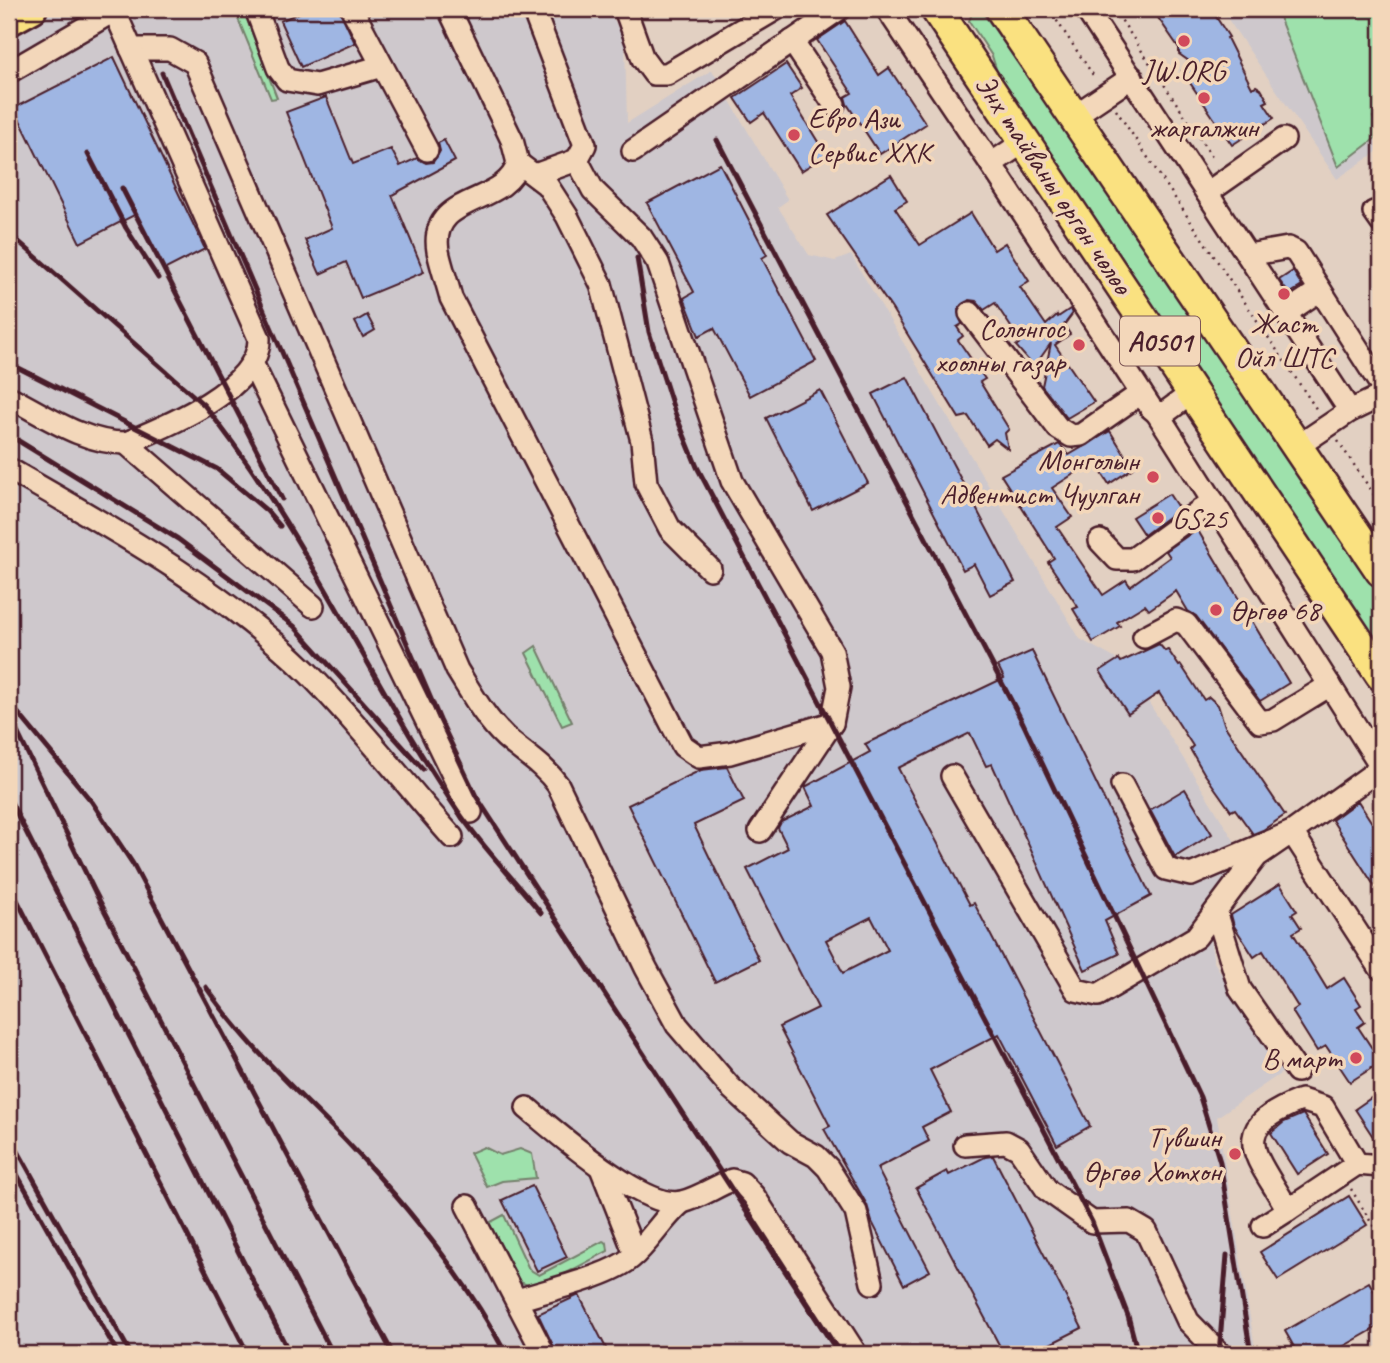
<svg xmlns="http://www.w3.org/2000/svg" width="1390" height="1363" font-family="Caveat,sans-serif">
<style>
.built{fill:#cec8cc}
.green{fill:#9ee1ac;stroke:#74806c;stroke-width:2}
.building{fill:#9fb6e3;stroke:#4a1f2b;stroke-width:2;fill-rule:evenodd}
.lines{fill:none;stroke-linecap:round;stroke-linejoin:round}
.minor-casing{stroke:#4a1f2b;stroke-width:26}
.major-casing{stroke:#4a1f2b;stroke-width:32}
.highway-casing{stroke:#4a1f2b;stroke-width:35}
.path{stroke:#4a1f2b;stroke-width:2.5;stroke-dasharray:2 5;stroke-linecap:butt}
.minor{stroke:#f3d7ba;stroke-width:21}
.major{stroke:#fae180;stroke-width:26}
.highway{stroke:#fae180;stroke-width:30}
.rail{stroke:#4a1f2b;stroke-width:5}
.poi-dot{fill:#d1495b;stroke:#f3d7ba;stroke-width:2.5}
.labels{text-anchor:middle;stroke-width:7;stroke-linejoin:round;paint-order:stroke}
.shield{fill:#f3d7ba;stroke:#7d5656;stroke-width:2}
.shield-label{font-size:28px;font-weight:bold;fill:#4a1f2b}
.poi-label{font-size:30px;fill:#4a1f2b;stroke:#f3d7ba;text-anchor:end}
.street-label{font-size:30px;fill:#4a1f2b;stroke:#f3d7ba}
</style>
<rect width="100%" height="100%" fill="#e2d0c2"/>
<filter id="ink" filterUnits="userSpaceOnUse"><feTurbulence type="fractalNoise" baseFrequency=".0143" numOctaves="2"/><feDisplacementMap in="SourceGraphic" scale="14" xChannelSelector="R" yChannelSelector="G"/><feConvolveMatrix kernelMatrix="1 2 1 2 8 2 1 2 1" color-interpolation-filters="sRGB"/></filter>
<g filter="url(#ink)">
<!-- built -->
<g class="built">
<polygon points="9,9 609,9 625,42 627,123 712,70 788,200 778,207 809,255 835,261 851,255 1080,639 1125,664 1243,855 1205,913 1214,962 1283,1072 1217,1117 1256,1354 9,1354"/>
<polygon points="1221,9 1381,9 1381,149 1337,179"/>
</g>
<!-- green -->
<g class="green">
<polygon points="234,9 243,9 277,98 271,99"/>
<polygon points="1276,9 1381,9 1381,111 1373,117 1381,134 1338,167"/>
<polygon points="973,11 983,13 1007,47 1032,73 1381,594 1381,650 1000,81 992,56 969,21"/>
<polygon points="536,646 572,722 562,726 526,653"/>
<polygon points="484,1147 500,1155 520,1149 532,1154 536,1178 502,1181 487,1187 470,1153"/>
<polygon points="504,1215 529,1269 539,1275 603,1241 607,1243 608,1251 544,1285 533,1287 520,1282 489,1223"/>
</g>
<!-- building -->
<g class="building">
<polygon points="308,9 339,9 355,43 301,67 280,21"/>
<polygon points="1152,9 1211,9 1229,37 1227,38 1252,88 1256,86 1261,89 1268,101 1264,103 1274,118 1232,145 1182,71 1193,64 1179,54 1179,48"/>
<polygon points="845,21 879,75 889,68 926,124 880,154 847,104 845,97 852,93 817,40"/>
<polygon points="114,57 205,249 164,270 136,214 80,243 14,108"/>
<polygon points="786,64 802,88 790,96 826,155 801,171 764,113 751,122 735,98"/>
<polygon points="326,97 353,164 391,149 400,166 417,158 426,163 433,162 440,151 438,143 444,140 455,161 392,195 424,272 361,298 346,262 320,274 305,240 332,228 286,112"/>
<polygon points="720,164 767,255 762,258 816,361 750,396 714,328 699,336 684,298 694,292 647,203"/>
<polygon points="891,175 907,201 895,208 920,245 971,213 994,250 1005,243 1029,281 1020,287 1046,325 1057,315 1058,317 1070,309 1073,313 1064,325 1070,334 1055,345 1094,402 1067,418 1042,386 1051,343 1034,367 1016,346 1021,342 995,303 984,310 976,301 969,300 958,309 962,324 957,327 963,336 958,340 985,379 980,382 1009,429 1005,433 1008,449 995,439 987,445 968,416 959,418 892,309 827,215"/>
<polygon points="1293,271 1302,286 1289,294 1279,280"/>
<polygon points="367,315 375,330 363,337 355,322"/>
<polygon points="907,377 1015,582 990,595 974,564 963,570 873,394"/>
<polygon points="820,390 868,483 813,511 766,418"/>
<polygon points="1110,431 1133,468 1109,484 1094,461 1052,488 1072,517 1057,527 1103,595 1126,580 1130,586 1170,557 1166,551 1197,529 1289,683 1260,701 1196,616 1188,611 1176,591 1149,610 1145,605 1117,622 1120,626 1093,642 1073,609 1078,607 1048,562 1054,558 1001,475 1059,444 1069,455"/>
<polygon points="1169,494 1179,509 1144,535 1132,517"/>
<polygon points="1159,644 1165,651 1168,650 1179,666 1181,665 1204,700 1209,697 1218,705 1225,726 1285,815 1263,830 1253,834 1235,809 1231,811 1204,773 1190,749 1193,746 1159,693 1128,714 1100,671 1119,659 1121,662"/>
<path d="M1032 651 1151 896 1105 921 1119 954 1085 970 992 764 986 766 970 733 898 768 970 905 974 903 1090 1126 1057 1145 999 1034 930 1070 951 1112 922 1127 929 1141 877 1168 930 1271 904 1285 872 1222 867 1205 824 1129 830 1126 779 1027 818 1008 747 869 788 848 778 828 781 822 814 806 805 787 870 752 865 744 1004 678 998 666ZM871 917 888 950 843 973 826 940Z"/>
<polygon points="727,767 744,801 694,825 759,960 715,982 628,805 701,770"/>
<polygon points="1185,789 1212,834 1175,857 1150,810"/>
<polygon points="1358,801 1381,837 1381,896 1332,820"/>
<polygon points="1280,884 1297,911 1292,914 1301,928 1293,933 1327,989 1344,978 1361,1005 1356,1008 1365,1022 1358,1027 1381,1062 1350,1082 1326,1046 1317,1051 1292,1011 1298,1007 1263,951 1254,957 1234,926 1231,915"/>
<polygon points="1381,1091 1381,1149 1355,1109"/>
<polygon points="1303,1114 1328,1154 1297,1174 1271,1133 1284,1122"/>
<polygon points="993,1156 1082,1328 1048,1345 1053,1354 1004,1354 916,1188 947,1171 949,1175 985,1157"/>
<polygon points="532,1186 567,1257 537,1271 502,1200"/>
<polygon points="1349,1196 1367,1225 1278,1280 1260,1252"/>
<polygon points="1369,1282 1381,1303 1381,1325 1330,1354 1298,1354 1285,1331"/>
<polygon points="579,1295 609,1354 557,1354 538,1314"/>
</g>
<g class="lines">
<defs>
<g id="minor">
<polyline points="256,9 278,68 287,80 317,85 382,66"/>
<polyline points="352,9 427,150"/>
<path d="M449 9 512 140 518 163C506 207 428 193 438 251 441 266 447 282 451 298L683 746 699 757 730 753 832 723"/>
<polyline points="533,9 585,145 577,160 593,190 641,237 658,263 732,481 832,651 839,687 832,723 760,831"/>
<polyline points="625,9 643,59 654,74 667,74 776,9"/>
<polyline points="887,9 991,164"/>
<polyline points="1086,9 1350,411"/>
<polyline points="792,41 834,104"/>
<path d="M131 49H170L195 63 457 670C472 694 485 718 505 737 524 754 543 764 558 785L646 968 677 1025 730 1087 790 1142 816 1156 828 1168 856 1212 872 1283"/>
<polyline points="9,72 117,9"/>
<polyline points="1074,116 1132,77"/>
<polyline points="1025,141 991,164 1151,408 1157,413 1166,412 1193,392"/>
<polyline points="633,151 839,9"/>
<polyline points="518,163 547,185 567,216 601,284 642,441 646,483 670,529 710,569"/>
<polyline points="535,175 577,160"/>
<polyline points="1207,193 1284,139"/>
<polyline points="1374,212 1381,222"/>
<polyline points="1248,255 1288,248 1296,252 1381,385"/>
<polyline points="970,313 1058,428 1071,436 1081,435 1141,393"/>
<polyline points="1286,313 1320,290"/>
<polyline points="253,365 471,812"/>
<path d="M9 397C46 416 83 443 126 443 165 427 261 388 259 338L114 10"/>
<polyline points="1157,413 1381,766"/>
<polyline points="126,443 313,606"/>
<polyline points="1298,446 1350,411 1381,396"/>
<path d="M9 469C113 529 221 588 308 673 359 724 404 783 452 837"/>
<polyline points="1100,541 1117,559 1133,559 1213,501"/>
<polyline points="1144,637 1176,620 1186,624 1260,722 1273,720 1330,685"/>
<polyline points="952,776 1076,990 1098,995 1196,937 1257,856 1292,832 1381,969"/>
<polyline points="1122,785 1166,869 1191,875 1292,832 1381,768"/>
<polyline points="1216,911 1240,989 1297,1071"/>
<path d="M527 1108C556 1132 645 1211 682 1202 699 1198 716 1186 732 1180L742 1183 754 1196 856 1354"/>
<polyline points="965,1145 1006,1142 1019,1149 1047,1190 1092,1222 1129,1221 1146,1231 1188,1321 1220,1354"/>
<path d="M1357 1164 1323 1107 1301 1100C1224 1130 1257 1155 1288 1210L1357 1164 1381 1166"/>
<polyline points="601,1168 635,1254"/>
<polyline points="467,1206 544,1354"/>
<polyline points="1263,1226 1288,1210"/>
<path d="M518 1300C547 1290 609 1277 631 1258 650 1242 662 1219 682 1202"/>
</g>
<polyline id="major" points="9,22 33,9"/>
<g id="highway">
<polyline points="936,9 1381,675"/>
<polyline points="1001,9 1381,571"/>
</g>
</defs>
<!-- minor casing -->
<use href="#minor" class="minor-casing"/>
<!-- major casing -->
<use href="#major" class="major-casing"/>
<!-- highway casing -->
<use href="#highway" class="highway-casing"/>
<!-- path -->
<g class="path">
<polyline points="1049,9 1095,78"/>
<polyline points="1114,9 1214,160"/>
<polyline points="1116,110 1317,410"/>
<polyline points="1338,441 1381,505"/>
<polyline points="1351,1189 1381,1239"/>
</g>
<!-- minor -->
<use href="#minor" class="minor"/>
<!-- major -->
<use href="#major" class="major"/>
<!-- highway -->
<use href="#highway" class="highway"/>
<!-- rail -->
<g class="rail">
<polyline points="162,73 440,720 476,796 839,1354"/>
<polyline points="717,140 1023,723 1200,1097 1220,1162 1251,1354"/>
<polyline points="88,154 126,228 158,278"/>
<polyline points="122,188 282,499"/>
<path d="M9 233 204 405C302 527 365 671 451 801 477 841 511 876 541 913"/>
<polyline points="637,258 649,332 675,413 697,467 1092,1222 1128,1316 1138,1354"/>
<polyline points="9,363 217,469 267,511 280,526"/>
<polyline points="9,435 178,539 294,626 423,769"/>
<polyline points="9,702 92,802 133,864 393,1354"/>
<polyline points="9,715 95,892 333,1354"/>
<polyline points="9,798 290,1354"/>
<polyline points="9,884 248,1354"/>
<path d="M206 987C246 1045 297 1091 346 1141 407 1205 464 1275 506 1354"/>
<polyline points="9,1135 131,1354"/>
<polyline points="9,1160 118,1354"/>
<polyline points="1219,1354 1227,1255"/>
</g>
</g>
</g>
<!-- markers -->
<g class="poi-dot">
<circle cx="1184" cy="41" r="7"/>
<circle cx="1204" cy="98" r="7"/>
<circle cx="794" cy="135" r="7"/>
<circle cx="1284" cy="294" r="7"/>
<circle cx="1079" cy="345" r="7"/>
<circle cx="1153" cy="477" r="7"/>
<circle cx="1158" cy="518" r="7"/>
<circle cx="1216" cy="610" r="7"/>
<circle cx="1356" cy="1058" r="7"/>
<circle cx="1235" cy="1154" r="7"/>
</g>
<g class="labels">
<!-- shield labels -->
<rect class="shield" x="1120" y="316.5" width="80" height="49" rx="5"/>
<g class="shield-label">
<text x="1160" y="351">A0501</text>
</g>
<!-- poi labels -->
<g class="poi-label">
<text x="1184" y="80" text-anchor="middle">JW.ORG</text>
<text x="808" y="128" text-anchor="start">Евро Ази<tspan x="808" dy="34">Сервис ХХК</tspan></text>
<text x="1204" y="137" text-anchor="middle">жаргалжин</text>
<text x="1284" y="333" text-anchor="middle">Жаст<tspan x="1284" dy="34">Ойл ШТС</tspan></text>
<text x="1065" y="338">Солонгос<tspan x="1065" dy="34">хоолны газар</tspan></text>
<text x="1139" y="470">Монголын<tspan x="1139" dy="34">Адвентист Чуулган</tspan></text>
<text x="1172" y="528" text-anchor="start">GS25</text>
<text x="1230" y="620" text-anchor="start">Өргөө 68</text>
<text x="1342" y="1068">В март</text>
<text x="1221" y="1147">Түвшин<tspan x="1221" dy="34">Өргөө Хотхон</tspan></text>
</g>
<!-- street labels -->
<g class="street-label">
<text transform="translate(1054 184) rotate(56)" y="10">Энх тайваны өргөн чөлөө</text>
</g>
</g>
<!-- margin -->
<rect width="1390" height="1363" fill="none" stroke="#f3d7ba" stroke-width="35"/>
<rect x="18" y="18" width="1355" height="1328" fill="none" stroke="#4a1f2b" stroke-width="2.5" filter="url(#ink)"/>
</svg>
